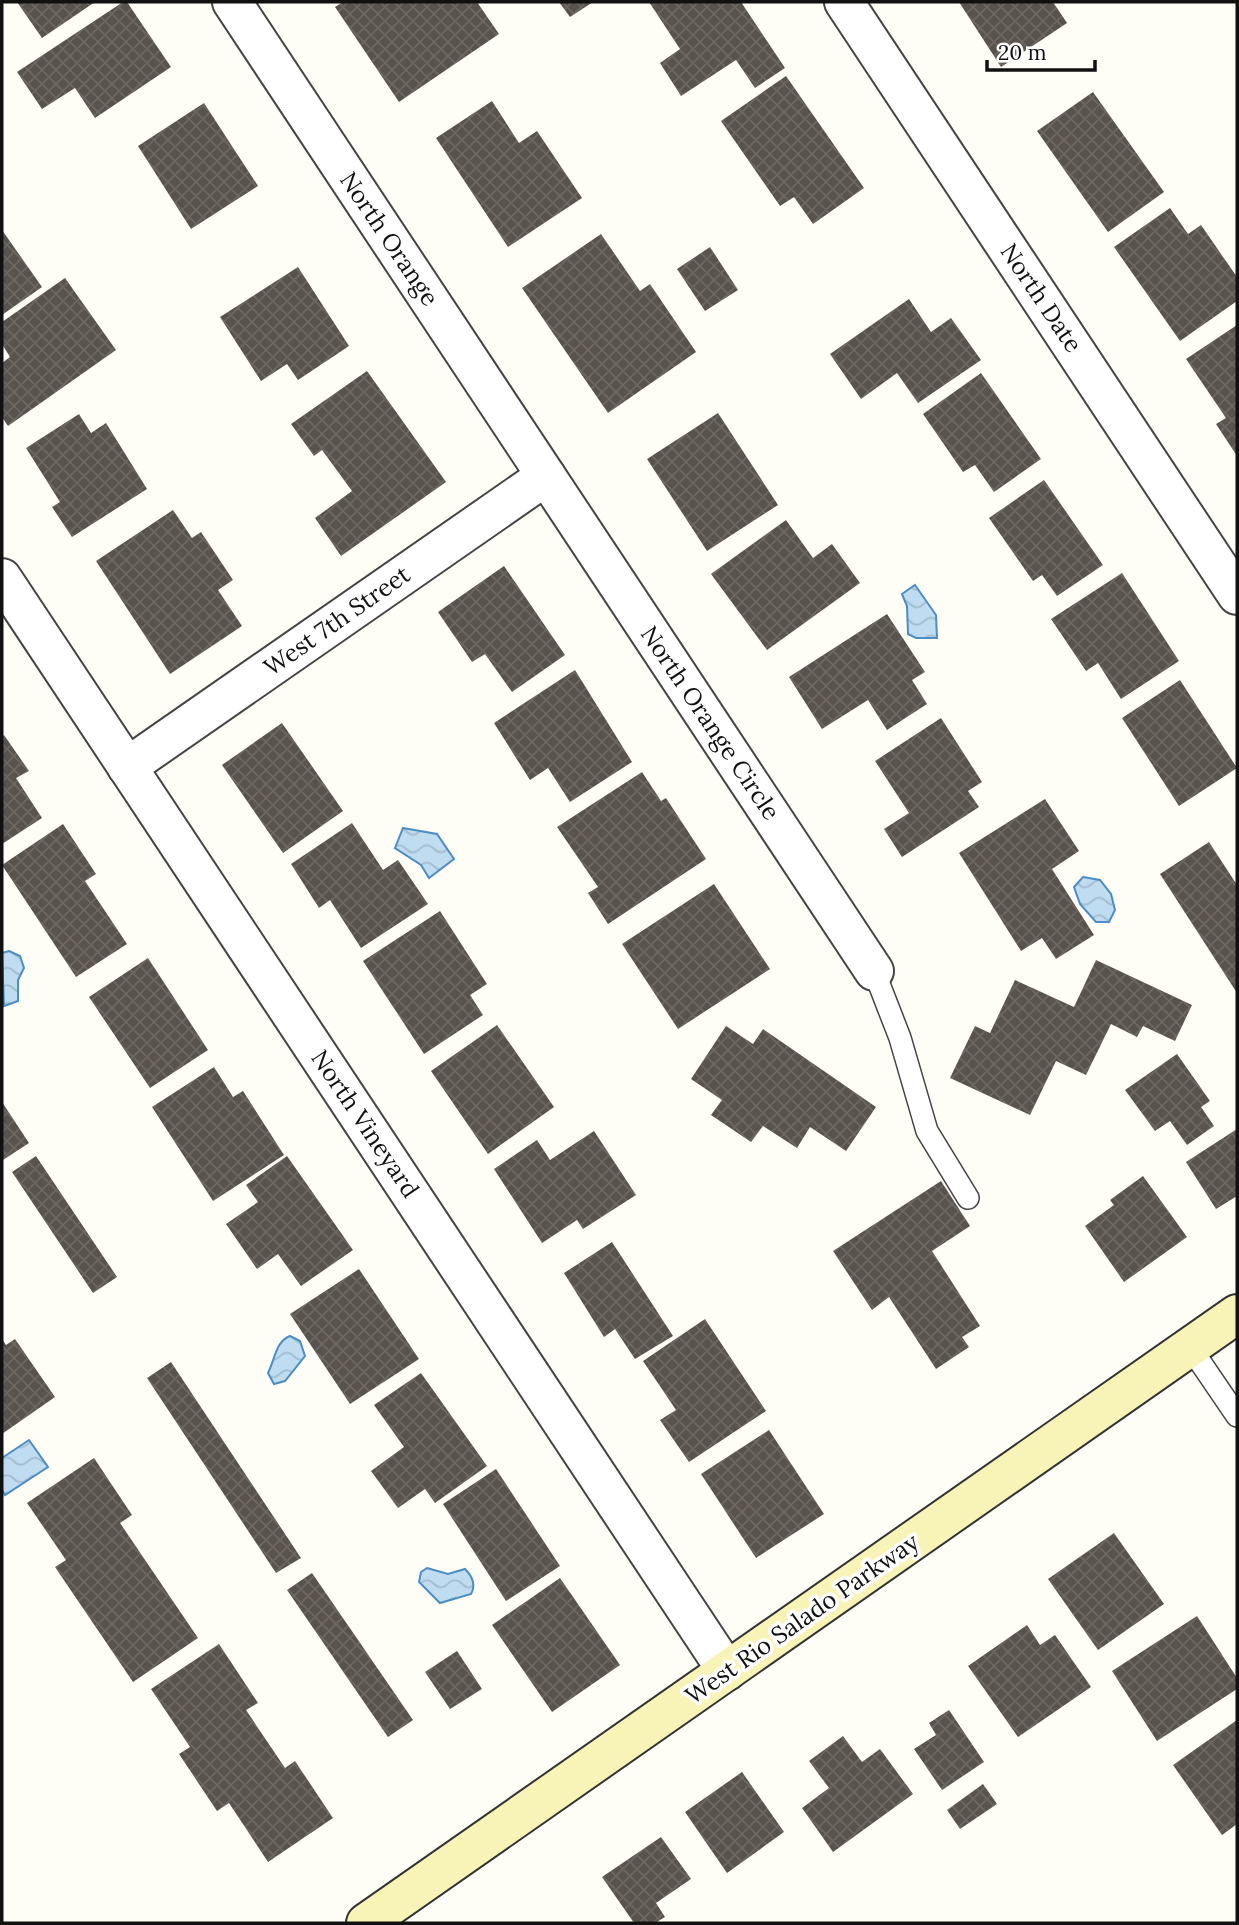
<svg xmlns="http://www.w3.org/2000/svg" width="1239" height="1925" font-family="Lora,serif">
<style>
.water{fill:url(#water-waves);stroke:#4c8ec2;stroke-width:2}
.building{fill:url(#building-cross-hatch)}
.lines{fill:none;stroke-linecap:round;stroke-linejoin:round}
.service-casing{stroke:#444;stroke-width:24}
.minor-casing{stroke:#444;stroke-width:42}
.secondary-casing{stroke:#333;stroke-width:42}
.service{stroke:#fff;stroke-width:21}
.minor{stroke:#fff;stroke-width:38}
.secondary{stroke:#f8f3b7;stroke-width:38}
.labels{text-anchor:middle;stroke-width:7;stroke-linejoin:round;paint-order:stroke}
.street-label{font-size:24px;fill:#111;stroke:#fff}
</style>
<defs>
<pattern id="water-waves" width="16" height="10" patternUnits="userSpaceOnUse" patternTransform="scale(1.75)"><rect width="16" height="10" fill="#bfdcf1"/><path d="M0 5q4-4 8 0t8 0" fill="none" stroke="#a3bcce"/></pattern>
<pattern id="building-cross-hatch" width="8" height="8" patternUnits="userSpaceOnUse" patternTransform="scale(1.75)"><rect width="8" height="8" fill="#59534e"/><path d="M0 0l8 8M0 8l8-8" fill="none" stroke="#6c6763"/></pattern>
</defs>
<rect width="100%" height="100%" fill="#fefdf6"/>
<!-- water -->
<g class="water">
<polygon points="915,585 936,615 937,638 916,638 908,634 907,606 902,594"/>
<polygon points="403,828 437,834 454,859 429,878 421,865 395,848"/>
<polygon points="1083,877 1100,880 1111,894 1115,910 1109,922 1096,922 1080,904 1074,887"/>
<polygon points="9,951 20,956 24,968 18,980 18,1001 4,1006 2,953"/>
<path d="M290 1336 300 1341 305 1356 285 1381 274 1384 268 1373C275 1359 276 1341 290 1336Z"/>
<polygon points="29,1440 48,1467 5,1495 2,1490 2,1458"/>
<path d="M427 1568 448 1574 465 1569C473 1577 476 1585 471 1594L440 1603 419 1582 421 1572Z"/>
</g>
<!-- building -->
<g class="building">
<polygon points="17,2 95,2 42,38"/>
<polygon points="123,2 127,2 171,67 95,118 75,88 42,109 17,72"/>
<polygon points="343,2 477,2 499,34 399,102 335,7"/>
<polygon points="559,2 593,2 570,17"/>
<polygon points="649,2 741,2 785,68 755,88 736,60 681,96 660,63 680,49"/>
<polygon points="959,2 1053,2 1067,23 1001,67"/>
<polygon points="786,76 864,188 813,224 794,197 780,206 721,121"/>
<polygon points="1093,92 1164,192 1108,232 1037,131"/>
<polygon points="492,101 519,143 537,131 582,198 508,247 436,138"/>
<polygon points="204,103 258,186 191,229 138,146"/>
<polygon points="1170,208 1188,234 1201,225 1237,277 1237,301 1180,341 1114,247"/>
<polygon points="2,230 42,287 2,315"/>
<polygon points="601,234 640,291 650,284 696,352 608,413 522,288"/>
<polygon points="710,247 738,290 705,311 677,269"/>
<polygon points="298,267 349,346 298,380 287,364 261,381 220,317"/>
<polygon points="65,278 116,350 8,426 2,417 2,363 10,357 2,344 2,322"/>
<polygon points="909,299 931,332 951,318 981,360 918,403 897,373 861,399 830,354"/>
<polygon points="1237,325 1237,456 1216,424 1226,418 1186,359"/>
<polygon points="367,371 446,482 341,556 315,518 352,491 322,450 314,456 291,424"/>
<polygon points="981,373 1041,459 994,492 975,465 963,472 923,414"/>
<polygon points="718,413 778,505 707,551 647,459"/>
<polygon points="79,414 91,433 106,423 147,489 72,537 52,507 60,502 26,448"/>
<polygon points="1044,480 1103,565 1057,596 1042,575 1033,581 989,518"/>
<polygon points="173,510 192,538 201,532 233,580 218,590 242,626 170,674 96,561"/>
<polygon points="786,520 813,558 832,544 860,583 767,650 711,574"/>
<polygon points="504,566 565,655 512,692 485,654 472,662 438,612"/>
<polygon points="1122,573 1179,661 1121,699 1098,663 1086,671 1051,619"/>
<polygon points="887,614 925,672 912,680 927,704 887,730 868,700 822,729 789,677"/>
<polygon points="575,670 632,762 570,802 548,768 530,780 494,723"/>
<polygon points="1180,680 1237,768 1179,806 1122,718"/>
<polygon points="941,718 982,782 968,791 979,807 902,857 884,829 909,813 875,761"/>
<polygon points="282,723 343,811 283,853 222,765"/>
<polygon points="4,735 29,771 16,778 42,818 2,844 2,737"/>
<polygon points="642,772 661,801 666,798 706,859 608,924 588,893 598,887 557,827"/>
<polygon points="1045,799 1079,851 1052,869 1094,935 1056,959 1042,938 1021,951 959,853"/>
<polygon points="352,823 383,870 398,860 428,904 361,948 330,900 319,908 291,864"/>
<polygon points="63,824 96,874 85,881 127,944 76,977 2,865"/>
<polygon points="1209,842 1237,885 1237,993 1160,874"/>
<polygon points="714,884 770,969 678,1029 622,944"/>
<polygon points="440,911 487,984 470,995 483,1015 424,1054 363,961"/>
<polygon points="148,958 208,1050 150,1088 89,997"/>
<polygon points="1096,960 1192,1005 1175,1041 1143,1026 1137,1037 1111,1024 1086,1075 1056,1061 1030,1115 950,1078 975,1026 990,1033 1015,980 1074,1007"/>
<polygon points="497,1025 554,1107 488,1154 431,1071"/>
<polygon points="726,1026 753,1044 763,1029 876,1107 846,1151 810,1127 797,1148 763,1126 751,1142 711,1115 722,1100 691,1079"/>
<polygon points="1177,1054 1210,1101 1201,1107 1214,1126 1187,1145 1170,1121 1155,1131 1125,1090"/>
<polygon points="214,1067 233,1097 243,1091 284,1155 213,1201 152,1107"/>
<polygon points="2,1102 29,1143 3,1160 2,1158"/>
<polygon points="1237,1129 1237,1196 1216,1209 1186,1162"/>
<polygon points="594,1131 636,1195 583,1229 577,1220 542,1243 494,1169 537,1140 550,1160"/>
<polygon points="36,1156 117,1277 93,1293 12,1172"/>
<polygon points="287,1156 353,1250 301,1286 278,1254 257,1269 226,1224 258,1202 246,1185"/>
<polygon points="1143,1176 1187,1237 1124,1282 1085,1226 1114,1205 1110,1200"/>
<polygon points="941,1181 970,1226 932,1251 980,1326 962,1337 969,1347 936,1369 889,1297 872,1310 833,1251"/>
<polygon points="612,1242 673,1336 635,1359 615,1329 604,1337 564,1273"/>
<polygon points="359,1269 419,1359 350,1404 290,1314"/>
<polygon points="705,1319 766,1411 689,1462 660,1420 676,1410 643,1361"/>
<polygon points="2,1339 6,1345 15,1339 55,1397 2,1434"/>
<polygon points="171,1362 301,1558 276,1573 147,1378"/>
<polygon points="421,1373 487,1466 435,1503 425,1489 398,1508 371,1471 404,1447 374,1405"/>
<polygon points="769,1430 824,1514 756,1558 701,1474"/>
<polygon points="94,1458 132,1515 120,1523 198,1638 133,1682 55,1567 66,1560 27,1503"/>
<polygon points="496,1469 560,1566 506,1601 443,1504"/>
<polygon points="1114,1533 1164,1604 1098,1650 1048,1579"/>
<polygon points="312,1573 413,1720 388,1737 287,1590"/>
<polygon points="560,1578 620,1665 552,1712 492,1625"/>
<polygon points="1197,1616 1237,1678 1237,1689 1157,1741 1112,1671"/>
<polygon points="1027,1625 1040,1645 1055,1635 1091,1687 1018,1737 968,1666"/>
<polygon points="219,1644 258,1703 246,1710 285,1768 295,1761 333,1818 268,1862 229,1803 217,1811 179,1754 190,1747 151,1689"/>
<polygon points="457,1651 482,1689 450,1709 425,1672"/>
<polygon points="949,1710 984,1762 942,1790 914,1749 936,1735 929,1723"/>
<polygon points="1237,1720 1237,1824 1222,1835 1173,1765"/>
<polygon points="843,1736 862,1762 880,1749 913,1794 833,1852 802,1808 829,1788 809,1761"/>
<polygon points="742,1772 784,1832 727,1873 685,1812"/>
<polygon points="983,1784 997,1804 960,1829 947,1810"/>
<polygon points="661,1837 691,1879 656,1903 665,1917 655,1923 634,1923 602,1877"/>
</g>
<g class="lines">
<defs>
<g id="service">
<polyline points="874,971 900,1038 927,1131 968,1198"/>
<polyline points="1190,1347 1237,1416"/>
</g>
<g id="minor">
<polyline points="232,2 874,971"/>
<polyline points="844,2 1237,595"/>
<polyline points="2,578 727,1671"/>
<polyline points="127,767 546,476"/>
</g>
<polyline id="secondary" points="366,1923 1237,1314"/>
</defs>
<!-- service casing -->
<use href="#service" class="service-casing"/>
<!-- minor casing -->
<use href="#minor" class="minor-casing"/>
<!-- secondary casing -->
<use href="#secondary" class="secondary-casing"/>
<!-- service -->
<use href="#service" class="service"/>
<!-- minor -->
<use href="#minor" class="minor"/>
<!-- secondary -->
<use href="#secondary" class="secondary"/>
</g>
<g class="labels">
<!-- street labels -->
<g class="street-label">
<text transform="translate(389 239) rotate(56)" y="8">North Orange</text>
<text transform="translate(1041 298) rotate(56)" y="8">North Date</text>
<text transform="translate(337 621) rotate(-35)" y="8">West 7th Street</text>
<text transform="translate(710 723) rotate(56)" y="8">North Orange Circle</text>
<text transform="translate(365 1124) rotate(56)" y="8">North Vineyard</text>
<text transform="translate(802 1619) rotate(-35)" y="8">West Rio Salado Parkway</text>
</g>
</g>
<!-- border -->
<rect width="1239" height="1925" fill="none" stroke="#111111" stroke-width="7"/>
<!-- scale -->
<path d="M987 60v10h108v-10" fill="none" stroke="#111111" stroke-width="3.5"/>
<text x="998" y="60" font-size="21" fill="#111111" stroke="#ffffff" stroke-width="5" paint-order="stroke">20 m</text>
</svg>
